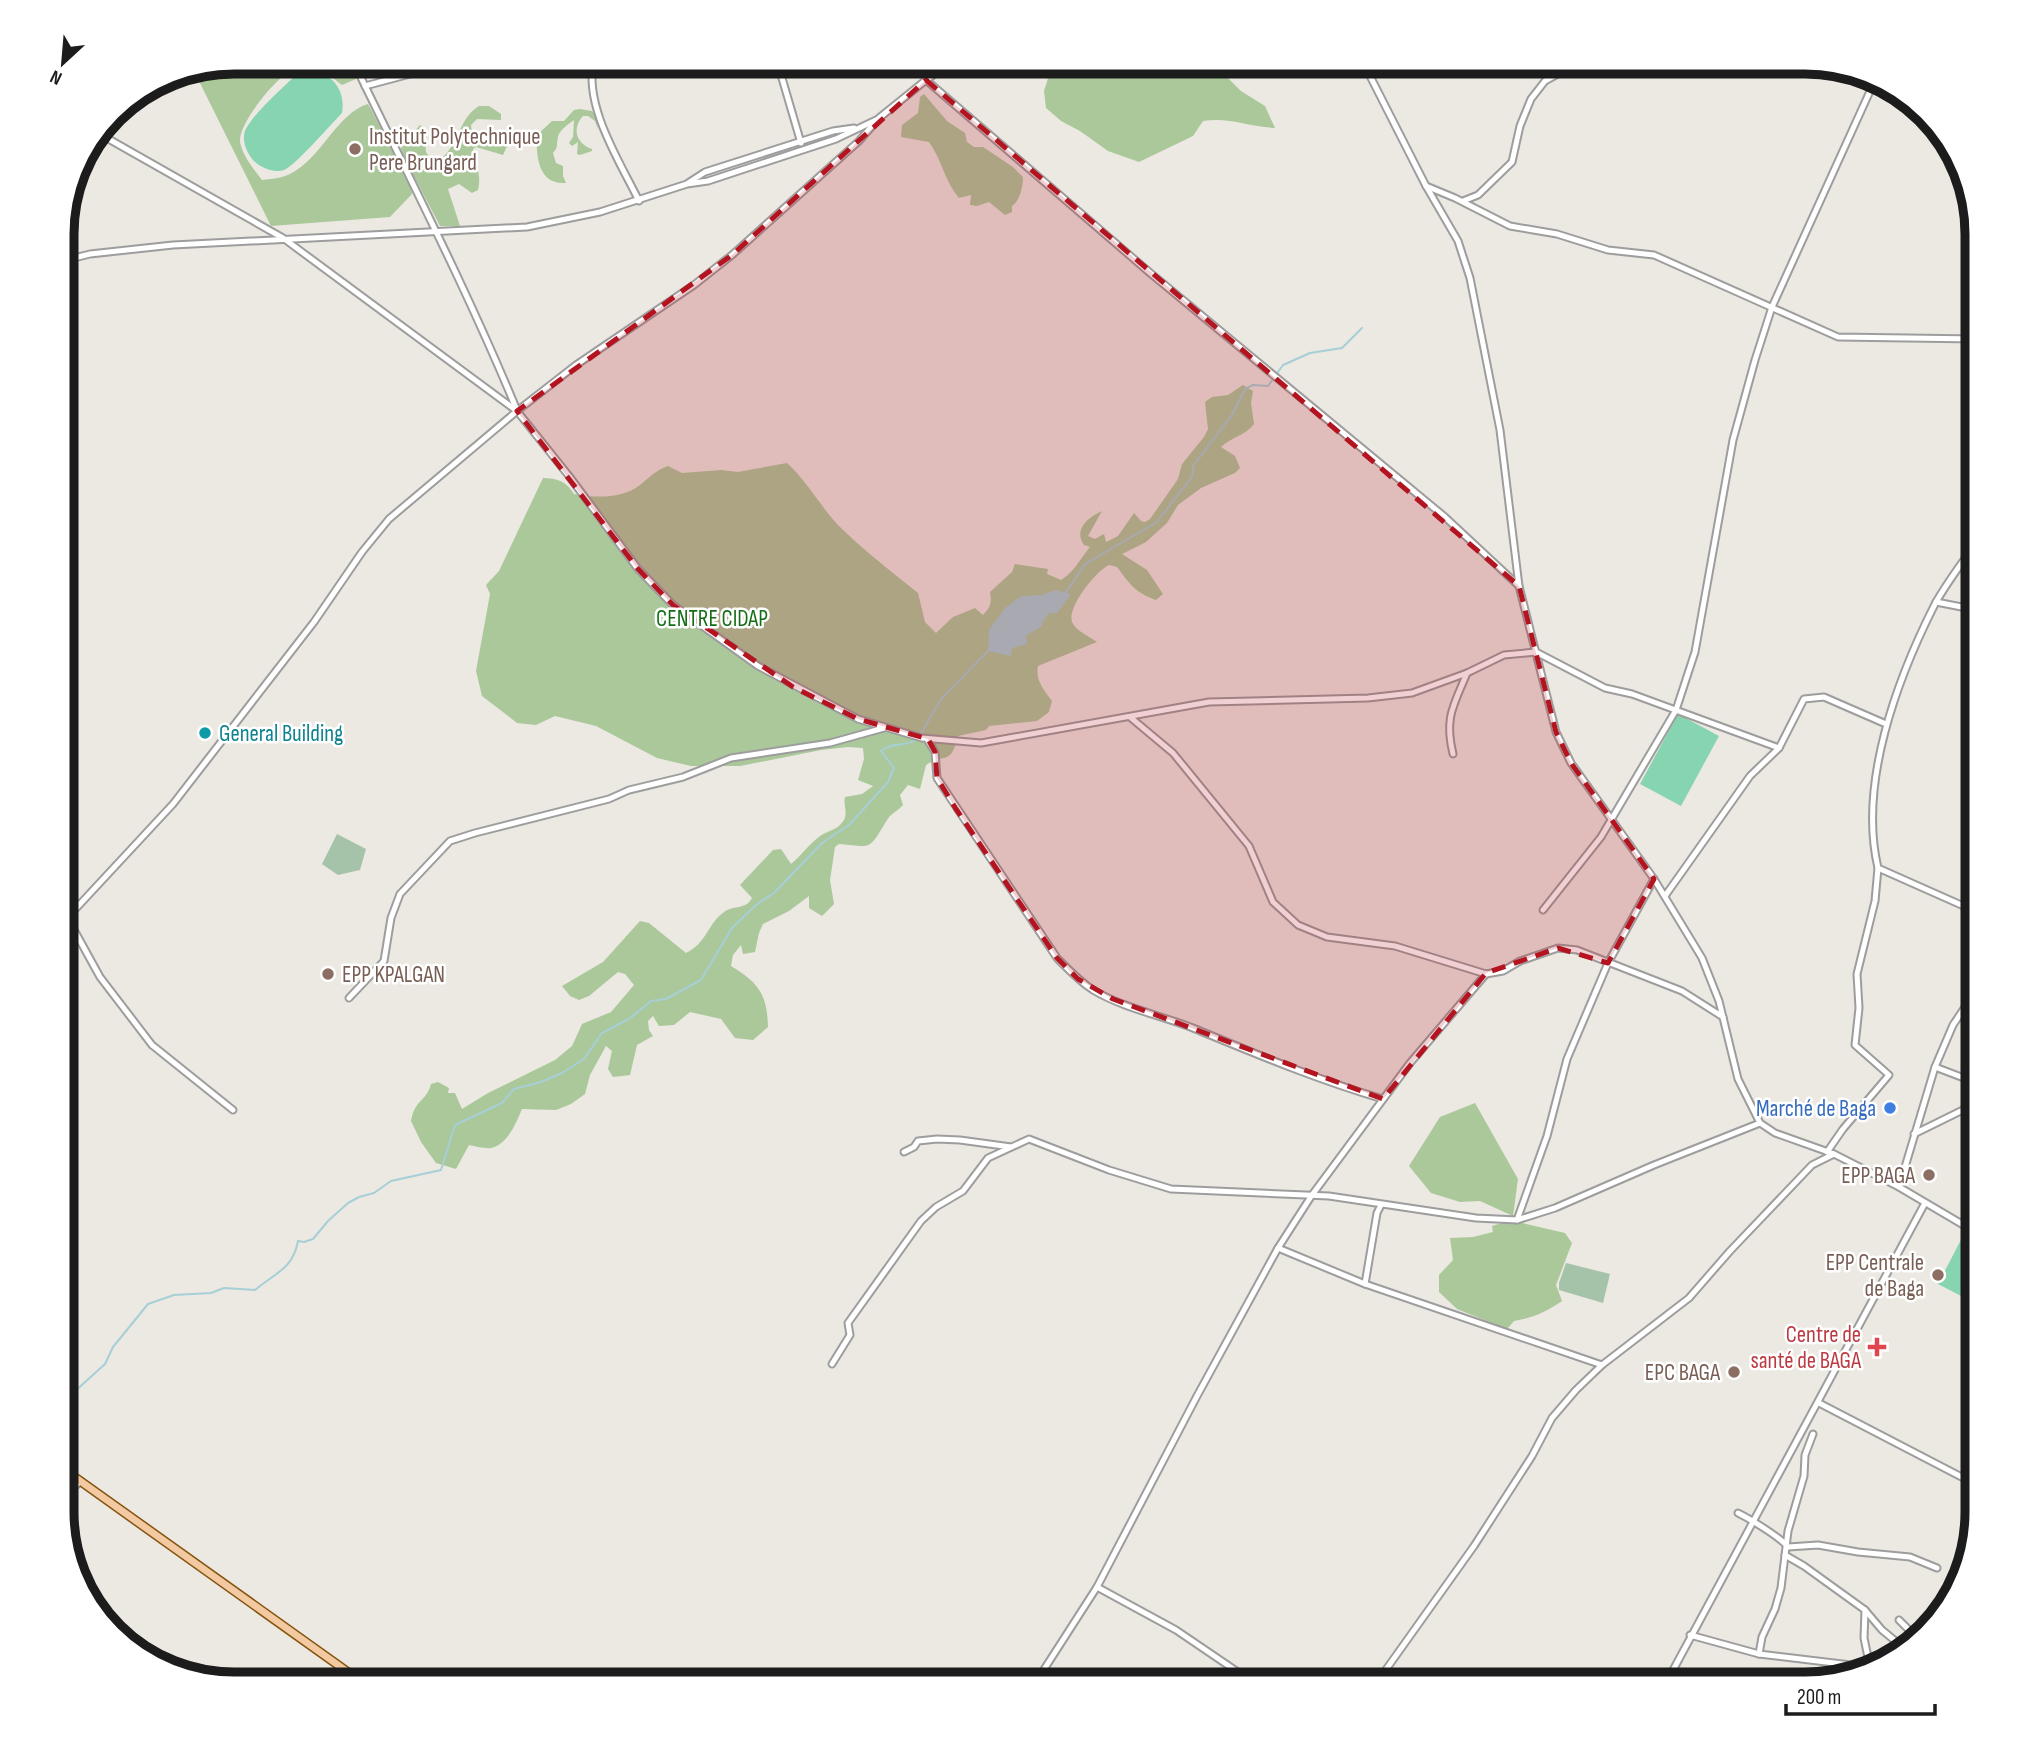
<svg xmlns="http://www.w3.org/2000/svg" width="2038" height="1746" font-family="'Sofia Sans Condensed',sans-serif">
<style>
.forest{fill:#abc89b}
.cemetery{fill:#a5c3a8}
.pitch{fill:#87d4b0}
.water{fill:#a6cfd6}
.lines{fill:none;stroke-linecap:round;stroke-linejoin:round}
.stream{stroke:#a6cfd6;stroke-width:2}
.minor-casing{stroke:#9d9d9d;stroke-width:9}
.major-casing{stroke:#85540e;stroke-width:10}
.minor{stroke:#fff;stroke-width:5}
.major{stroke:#f2c9a1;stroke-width:7}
.marked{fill:#b41320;fill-opacity:0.2;stroke:#b41320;stroke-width:5;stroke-dasharray:14 9;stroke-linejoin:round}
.education-dot{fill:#8d6e63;stroke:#fff;stroke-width:2.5}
.culture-dot{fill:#0f9aa8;stroke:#fff;stroke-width:2.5}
.shop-dot{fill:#3f7fe0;stroke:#fff;stroke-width:2.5}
.health-dot{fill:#e0444e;stroke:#fff;stroke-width:2.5}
.labels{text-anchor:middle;stroke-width:5;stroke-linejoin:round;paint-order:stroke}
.education-label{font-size:23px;fill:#785e54;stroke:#fff;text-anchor:end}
.park-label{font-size:23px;fill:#156e16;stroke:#fff}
.culture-label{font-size:23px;fill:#0d838f;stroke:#fff;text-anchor:start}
.shop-label{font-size:23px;fill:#366cbe;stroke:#fff;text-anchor:end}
.health-label{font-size:23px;fill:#be3a42;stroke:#fff;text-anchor:end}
.rim{fill:none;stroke:#1c1c1c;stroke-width:9}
</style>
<rect width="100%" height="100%" fill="#ece8e2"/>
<!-- forest -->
<g class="forest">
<path d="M233 61H347L356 79 342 85C330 76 320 64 303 65 284 66 238 122 240 142 243 157 254 169 262 180 271 179 282 178 290 174 321 159 337 113 368 104L410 183 412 194 390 217 271 226 193 69Z"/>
<path d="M1065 61H1203L1221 71 1241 91 1265 106 1275 128C1249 127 1230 117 1203 121L1193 136 1139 162 1108 151 1080 131 1061 121 1046 108 1044 91 1051 69Z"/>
<path d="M924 94 947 121 965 133 967 142 974 147H983L1013 167 1023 177C1023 186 1020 201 1012 206V212L1005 215 989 202 977 206 970 205 971 195 959 198C945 182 942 160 929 142L901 137 902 125 918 113 920 97Z"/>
<path d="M479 106H489L501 114V120L477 119 471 125 472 133 485 138 498 136 508 144 503 155 476 147 473 149C475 163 482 175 478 190L472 193 459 184 448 189 460 226H440L404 157 401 148 420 125 424 128 426 152 430 158 441 159C459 144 459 118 479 106Z"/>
<path d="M580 109 592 111 597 118 598 129 595 121 588 116H583C571 129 577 144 592 149V151L580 155 577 154 578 142 572 146 569 143 573 137 574 120C569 124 559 130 558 137 556 145 559 146 553 153L556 163 563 166V176L566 183C538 185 536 156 537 135L552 121H564L574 110Z"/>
<path d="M1243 385 1253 391 1251 403 1254 424C1245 436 1231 437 1221 447L1235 456 1240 468 1235 473 1201 488 1178 505 1167 523 1146 542 1122 554 1147 570 1163 594 1156 600C1134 592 1130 584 1117 567L1109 565C1096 571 1067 607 1072 622 1076 631 1090 637 1097 642L1038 666C1035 680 1044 690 1052 701L1049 712 1037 721 989 726 986 730 958 736C951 765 946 753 926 765L920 789 908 785 900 795 903 805C898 811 890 814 887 820 868 851 873 847 839 844L835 847 830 880 834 904 822 916 809 908V896L789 911 763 924 759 933 755 952 743 954 741 945 733 955 731 966C759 983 767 994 768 1027L753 1040 735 1038 721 1019 690 1012 674 1025 659 1026 653 1016 648 1021 649 1030 653 1036 637 1045 630 1075 613 1077 608 1069 612 1051 606 1046 590 1075 585 1094 571 1104 556 1110 522 1109C516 1123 508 1144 491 1148 485 1149 475 1146 469 1145L456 1169 436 1163 421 1142 411 1121C415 1099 427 1101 431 1084L438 1082 449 1088 448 1093H455L462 1109 488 1093 555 1060 572 1046 582 1024 611 1012 634 985 625 974 618 972 589 996 579 1000 570 996 562 986 603 962 640 921 649 923 686 953C707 943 708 923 724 912 733 905 746 910 752 898L740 885 773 850 781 849 791 864C801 856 809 844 820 836 829 830 838 830 844 820 848 812 843 805 845 797L862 794 873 786 858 780 864 759 863 748 848 747 821 750 740 766H691L657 758 596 726 555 716 536 725 517 723 482 696 476 671 490 594 486 585 499 571 543 478C557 478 566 481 574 494 595 498 622 499 640 485 650 477 656 470 668 466L682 473 721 470 738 472 787 463C807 481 820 506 839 526 863 550 891 571 918 593L925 622 936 633 953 617 975 608 983 615C990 608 992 603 990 592L1012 572 1015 564 1048 569 1047 574 1061 580C1075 571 1080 559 1090 547L1084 545C1073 530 1088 517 1102 511L1088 536 1095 539 1104 534 1106 542 1118 536 1134 513 1141 521 1145 522 1150 519 1178 479 1182 464 1204 437 1208 429 1205 402 1212 397 1228 395Z"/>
<polygon points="1475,1103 1518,1179 1513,1216 1480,1201 1460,1202 1431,1193 1409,1166 1440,1117"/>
<path d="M1502 1223H1522L1565 1233 1572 1243 1556 1285 1562 1301C1546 1312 1533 1318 1514 1321L1507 1329 1457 1309 1439 1292V1275L1453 1260 1450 1238 1473 1237 1493 1232 1492 1226Z"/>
</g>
<!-- cemetery -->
<g class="cemetery">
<polygon points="337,834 366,849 360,870 338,875 322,864"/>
<polygon points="1566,1263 1610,1274 1603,1303 1559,1290 1559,1283"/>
</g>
<!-- pitch -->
<g class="pitch">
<path d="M308 70C332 72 346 90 342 113 332 123 294 167 284 170 274 173 261 168 254 161 246 153 240 137 247 127 258 109 284 87 299 72Z"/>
<polygon points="1678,714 1719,736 1681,806 1640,784"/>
<polygon points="1964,1234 1977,1241 1977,1285 1969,1300 1938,1284"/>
</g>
<!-- water -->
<polygon class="water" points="1056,590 1071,594 1057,613 1050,613 1043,621 1042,626 1026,636 1027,644 1012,648 1011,656 988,651 989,630 1005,608 1021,596 1041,595"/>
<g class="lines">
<!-- stream -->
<g class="stream">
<polyline points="1066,592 1083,567 1090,561 1157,522 1192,477 1193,466 1232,415 1245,389 1253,385 1268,386 1283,365 1310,353 1342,348 1362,328"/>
<polyline points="920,735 941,699 988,651"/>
<path d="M62 1403 105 1364 113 1347 148 1304 174 1295 211 1293 224 1288 255 1290C275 1273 293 1269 298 1241L304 1242 313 1239 328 1221 348 1203 359 1197 374 1193 391 1181 441 1170 455 1125 502 1103 514 1089 541 1082 562 1073 584 1059 602 1033 629 1019 651 1001 666 999 701 980 732 928 756 905 774 893 822 843 849 825 888 782 894 768 881 751C892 742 904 747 916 740"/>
</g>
<defs>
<g id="minor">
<path d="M353 61C409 177 467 290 516 408"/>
<path d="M594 61C583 105 620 162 639 201"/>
<polyline points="777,61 801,143"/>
<polyline points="1365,61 1368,72 1426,186 1458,241 1470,278 1500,430 1519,586 1556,732 1571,763 1654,879 1702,958 1719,1001 1738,1079 1760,1123 1775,1133 1834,1154 1899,1187 1977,1233"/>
<polyline points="926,80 1149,272 1445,517 1519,586"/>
<polyline points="365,86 459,61"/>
<polyline points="98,133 283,238 517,411 569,476 638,569 673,605 758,666 858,719 922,738 981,743 1209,702 1368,698 1412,693 1467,673 1504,655 1536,652 1605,688 1632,694 1779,748"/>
<polyline points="688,183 705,172 833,131 854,128"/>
<polyline points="1426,186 1455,198 1510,226 1557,234 1608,250 1654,255 1838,337 1977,339"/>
<polyline points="1463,201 1478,195 1512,162 1520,126 1531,99 1545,81 1563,71 1586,71"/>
<polyline points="62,261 90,254 173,245 527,227 600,212 687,184 708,181 836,139 876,120"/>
<polyline points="1936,602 1977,610"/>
<polyline points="1130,717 1173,753 1249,846 1273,902 1298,925 1327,937 1395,946 1486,974 1503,971 1520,961 1558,948 1577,950 1682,991 1723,1017"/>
<path d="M927 739 935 752 937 778 1057 958C1068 969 1079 981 1093 990 1123 1008 1160 1015 1193 1028 1256 1054 1318 1080 1383 1099"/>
<path d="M1453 754C1444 717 1454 705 1467 673"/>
<polyline points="1665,896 1750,776 1779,748 1804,699 1824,697 1886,724"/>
<polyline points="62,908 100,977 152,1045 233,1110"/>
<polyline points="1543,910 1601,837 1676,710 1695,652 1733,440 1755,360 1772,307 1876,78"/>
<path d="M1977 912 1878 868C1858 784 1897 679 1935 604 1947 582 1963 562 1977 541"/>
<polyline points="68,917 173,804 314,622 362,552 389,519 517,411 576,365 694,285 732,255 859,141 879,118 926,80 954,61"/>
<polyline points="349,998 384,961 391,918 400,894 450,841 475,833 609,799 629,790 683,777 731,758 830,743 884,728"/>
<polyline points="1935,1067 1977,1083"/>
<polyline points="1914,1134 1977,1103"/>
<polyline points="904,1152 914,1147 918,1141 937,1139 960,1140 1011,1147"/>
<polyline points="1827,1152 1843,1129 1889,1075 1855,1045 1859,1008 1857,974 1875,901 1878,868"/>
<polyline points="1899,1187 1935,1067 1953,1025 1977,989"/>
<polyline points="1517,1220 1547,1136 1567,1059 1608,963 1654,879"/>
<polyline points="1278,1248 1365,1284 1602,1365"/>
<polyline points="1365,1284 1377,1213 1381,1205"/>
<polyline points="832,1364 850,1335 848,1323 921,1221 936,1207 963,1191 988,1158 1029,1139 1109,1170 1171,1189 1329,1196 1476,1218 1517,1220 1555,1208 1654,1165 1760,1123"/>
<polyline points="1819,1403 1977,1485"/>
<polyline points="62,1498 81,1481"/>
<path d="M1738 1513C1750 1519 1780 1537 1788 1547L1818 1545 1858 1552 1910 1557 1937 1568"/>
<polyline points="1785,1555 1804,1566 1865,1610 1864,1638 1870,1667"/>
<polyline points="1097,1587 1176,1630 1257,1685"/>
<polyline points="1865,1610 1882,1630 1899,1644 1912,1637 1909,1630 1899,1620"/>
<polyline points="1690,1635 1759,1654 1876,1668"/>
<polyline points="1912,1637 1925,1633"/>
<polyline points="1759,1654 1762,1637 1775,1609 1781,1588 1788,1531 1804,1476 1805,1455 1813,1434"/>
<polyline points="1034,1685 1097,1587 1197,1396 1278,1248 1312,1195 1410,1063 1486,974"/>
<polyline points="1375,1685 1474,1546 1532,1456 1552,1418 1576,1390 1602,1365 1689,1298 1730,1251 1812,1165 1834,1154"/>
<polyline points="1665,1685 1925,1203"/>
</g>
<polyline id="major" points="62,1468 366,1685"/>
</defs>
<!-- minor casing -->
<use href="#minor" class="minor-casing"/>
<!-- major casing -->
<use href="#major" class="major-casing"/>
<!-- minor -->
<use href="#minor" class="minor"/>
<!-- major -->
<use href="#major" class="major"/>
</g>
<!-- marked area -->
<path class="marked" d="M926 80 1519 586 1556 732 1571 763 1654 879 1608 963 1558 948 1486 973 1383 1099 1113 999 1078 979 1057 958 956 809 937 778 935 752 928 739 858 719 793 687 673 605 638 569 517 411 732 255Z"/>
<!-- markers -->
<g class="education-dot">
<circle cx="355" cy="149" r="7"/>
<circle cx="328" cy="974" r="7"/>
<circle cx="1929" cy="1175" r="7"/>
<circle cx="1938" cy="1275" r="7"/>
<circle cx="1734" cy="1372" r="7"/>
</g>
<circle class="culture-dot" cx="205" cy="733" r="7"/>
<circle class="shop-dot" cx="1890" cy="1108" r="7"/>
<path class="health-dot" d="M1873.5 1336.5h7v7h7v7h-7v7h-7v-7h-7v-7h7z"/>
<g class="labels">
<!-- education labels -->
<g class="education-label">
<text x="369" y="144" text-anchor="start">Institut Polytechnique<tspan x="369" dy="26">Pere Brungard</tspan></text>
<text x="342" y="982" text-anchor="start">EPP KPALGAN</text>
<text x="1915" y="1183">EPP BAGA</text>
<text x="1924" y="1270">EPP Centrale<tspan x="1924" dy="26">de Baga</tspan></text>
<text x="1720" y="1380">EPC BAGA</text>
</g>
<!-- park labels -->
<g class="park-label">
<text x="712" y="626">CENTRE CIDAP</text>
</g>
<!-- culture labels -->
<g class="culture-label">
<text x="219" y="741">General Building</text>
</g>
<!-- shop labels -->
<g class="shop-label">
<text x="1876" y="1116">Marché de Baga</text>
</g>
<!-- health labels -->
<g class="health-label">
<text x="1861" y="1342">Centre de<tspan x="1861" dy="26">santé de BAGA</tspan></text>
</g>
</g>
<!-- crop -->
<path d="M0 0H2038V1746H0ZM234 74H1805A160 160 0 0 1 1965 234V1512A160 160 0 0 1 1805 1672H234A160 160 0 0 1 74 1512V234A160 160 0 0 1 234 74Z" fill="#fff" fill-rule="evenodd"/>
<path class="rim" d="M234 74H1805A160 160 0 0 1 1965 234V1512A160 160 0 0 1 1805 1672H234A160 160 0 0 1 74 1512V234A160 160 0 0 1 234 74Z"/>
<!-- north arrow -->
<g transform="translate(63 63) rotate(206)" stroke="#ffffff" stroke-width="5" paint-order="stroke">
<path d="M0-5L12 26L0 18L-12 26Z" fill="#1c1c1c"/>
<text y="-10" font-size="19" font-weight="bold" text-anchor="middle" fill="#1c1c1c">N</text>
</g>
<!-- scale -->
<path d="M1786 1704v10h149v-10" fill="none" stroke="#1c1c1c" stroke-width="3.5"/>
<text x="1797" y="1704" font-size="21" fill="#1c1c1c" stroke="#ffffff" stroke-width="5" paint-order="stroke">200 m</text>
</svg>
